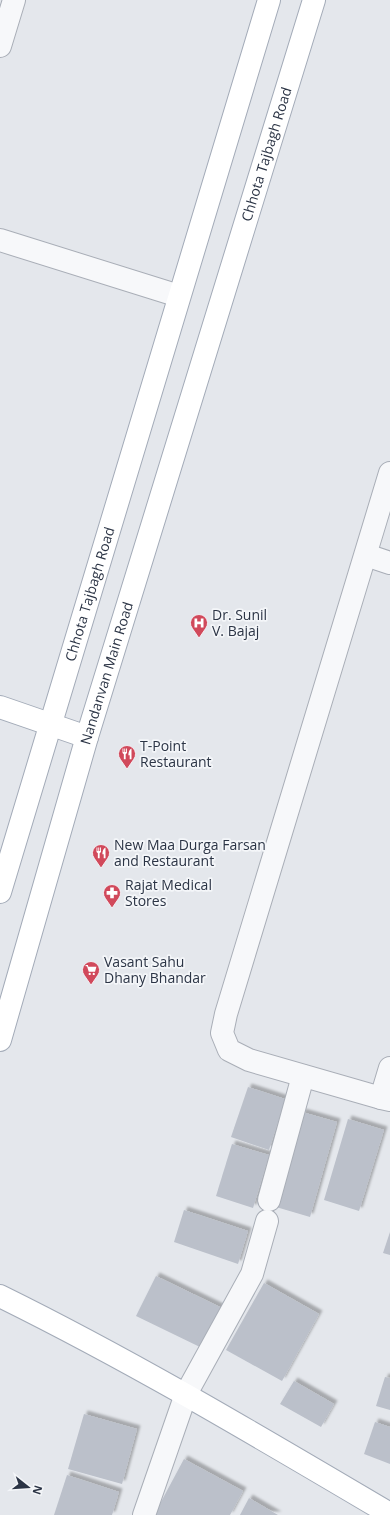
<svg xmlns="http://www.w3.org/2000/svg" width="390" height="1515" font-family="'Open Sans',sans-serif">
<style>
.building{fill:#bbc0ca;filter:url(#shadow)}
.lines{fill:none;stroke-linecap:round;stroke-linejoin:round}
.minor-casing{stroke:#a9aeb7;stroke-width:24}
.major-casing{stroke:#a3abb8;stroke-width:24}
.minor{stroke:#f7f8fa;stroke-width:22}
.major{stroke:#fff;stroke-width:22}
.labels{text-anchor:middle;stroke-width:3.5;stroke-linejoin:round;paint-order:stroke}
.street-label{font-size:14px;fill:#2b3445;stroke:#f4f6f9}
.poi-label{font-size:14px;fill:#2b3445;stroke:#f4f6f9;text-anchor:start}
</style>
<defs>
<filter id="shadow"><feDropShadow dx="3.5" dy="-3.5" stdDeviation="1" flood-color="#0004"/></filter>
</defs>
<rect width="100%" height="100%" fill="#e4e7ec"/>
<!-- building -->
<g class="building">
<polygon points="248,1087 285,1099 269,1150 231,1137"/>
<polygon points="302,1112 337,1122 310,1217 276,1207"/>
<polygon points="348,1119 384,1130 359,1211 324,1200"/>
<polygon points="232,1144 269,1155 253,1208 216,1196"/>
<polygon points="184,1210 248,1231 238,1264 174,1242"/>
<polygon points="390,1232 390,1255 383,1253"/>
<polygon points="156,1276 222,1308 202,1348 136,1316"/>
<polygon points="264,1283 319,1314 282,1381 226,1350"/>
<polygon points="385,1377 390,1378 390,1410 376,1406"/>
<polygon points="294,1381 334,1404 321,1427 280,1404"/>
<polygon points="84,1414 137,1429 122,1484 68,1469"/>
<polygon points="375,1422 390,1427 390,1464 364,1454"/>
<polygon points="184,1459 243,1491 230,1515 154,1515"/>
<polygon points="67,1475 119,1492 112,1515 54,1515"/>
<polygon points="249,1498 278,1515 240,1515"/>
</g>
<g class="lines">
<defs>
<g id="minor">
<polyline points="0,46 14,0"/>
<polyline points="0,240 179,296"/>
<polyline points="366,555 390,563"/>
<polyline points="390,1068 381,1098 390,1100"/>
<polyline points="381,1098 249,1060 229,1050 222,1033 226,1014 390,473"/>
<polyline points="269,1200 303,1076"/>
<polyline points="144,1515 186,1394 252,1274 267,1221"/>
</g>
<g id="major">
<polyline points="0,707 87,737"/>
<path id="s1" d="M0 892 269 0"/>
<path id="s2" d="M0 1040 87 737 314 0"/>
<path d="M0 1296C134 1362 261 1438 390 1514"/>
</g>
</defs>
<!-- minor casing -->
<use href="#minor" class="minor-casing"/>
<!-- major casing -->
<use href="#major" class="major-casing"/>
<!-- minor -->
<use href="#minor" class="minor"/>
<!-- major -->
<use href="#major" class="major"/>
</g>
<!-- icons -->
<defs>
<symbol id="hospital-pin" viewBox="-11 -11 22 30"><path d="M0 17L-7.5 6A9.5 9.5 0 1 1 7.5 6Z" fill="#d1495b" stroke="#f4f6f9"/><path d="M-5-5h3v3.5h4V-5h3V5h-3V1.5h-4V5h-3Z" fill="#fff"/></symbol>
<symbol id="restaurant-pin" viewBox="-11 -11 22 30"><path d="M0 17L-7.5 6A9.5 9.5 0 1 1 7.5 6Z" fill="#d1495b" stroke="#f4f6f9"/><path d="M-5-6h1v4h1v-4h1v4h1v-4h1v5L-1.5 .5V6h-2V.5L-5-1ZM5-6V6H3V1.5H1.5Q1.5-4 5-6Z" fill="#fff"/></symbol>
<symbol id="pharmacy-pin" viewBox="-11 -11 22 30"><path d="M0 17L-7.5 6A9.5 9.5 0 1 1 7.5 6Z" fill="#d1495b" stroke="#f4f6f9"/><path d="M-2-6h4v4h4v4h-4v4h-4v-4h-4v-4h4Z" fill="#fff"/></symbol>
<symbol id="supermarket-pin" viewBox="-11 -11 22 30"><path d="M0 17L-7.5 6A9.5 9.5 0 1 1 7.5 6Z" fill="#d1495b" stroke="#f4f6f9"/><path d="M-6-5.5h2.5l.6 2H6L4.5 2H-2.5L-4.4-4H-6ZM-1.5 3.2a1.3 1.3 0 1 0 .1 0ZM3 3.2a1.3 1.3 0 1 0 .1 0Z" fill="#fff"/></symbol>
</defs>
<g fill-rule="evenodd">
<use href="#hospital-pin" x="189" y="613" width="20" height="27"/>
<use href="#restaurant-pin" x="117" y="744" width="20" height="27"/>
<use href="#restaurant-pin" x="91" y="843" width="20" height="27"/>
<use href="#pharmacy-pin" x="102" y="883" width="20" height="27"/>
<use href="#supermarket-pin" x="81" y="960" width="20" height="27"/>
</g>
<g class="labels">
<!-- street labels -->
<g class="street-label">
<text dy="5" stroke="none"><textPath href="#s2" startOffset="925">Chhota Tajbagh Road</textPath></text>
<text dy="5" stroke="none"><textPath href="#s1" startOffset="311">Chhota Tajbagh Road</textPath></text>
<text dy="5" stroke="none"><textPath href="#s2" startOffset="382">Nandanvan Main Road</textPath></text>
</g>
<!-- poi labels -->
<g class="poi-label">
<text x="212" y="620">Dr. Sunil<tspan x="212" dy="16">V. Bajaj</tspan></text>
<text x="140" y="751">T-Point<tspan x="140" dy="16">Restaurant</tspan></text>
<text x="114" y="850">New Maa Durga Farsan<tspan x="114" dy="16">and Restaurant</tspan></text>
<text x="125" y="890">Rajat Medical<tspan x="125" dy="16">Stores</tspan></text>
<text x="104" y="967">Vasant Sahu<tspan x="104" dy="16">Dhany Bhandar</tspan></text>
</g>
</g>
<!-- north arrow -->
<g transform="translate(28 1487) rotate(107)" stroke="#f4f6f9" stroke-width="3" paint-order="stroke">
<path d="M0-3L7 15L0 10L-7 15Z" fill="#2b3445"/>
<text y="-6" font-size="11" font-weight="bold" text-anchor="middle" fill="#2b3445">N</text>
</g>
</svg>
